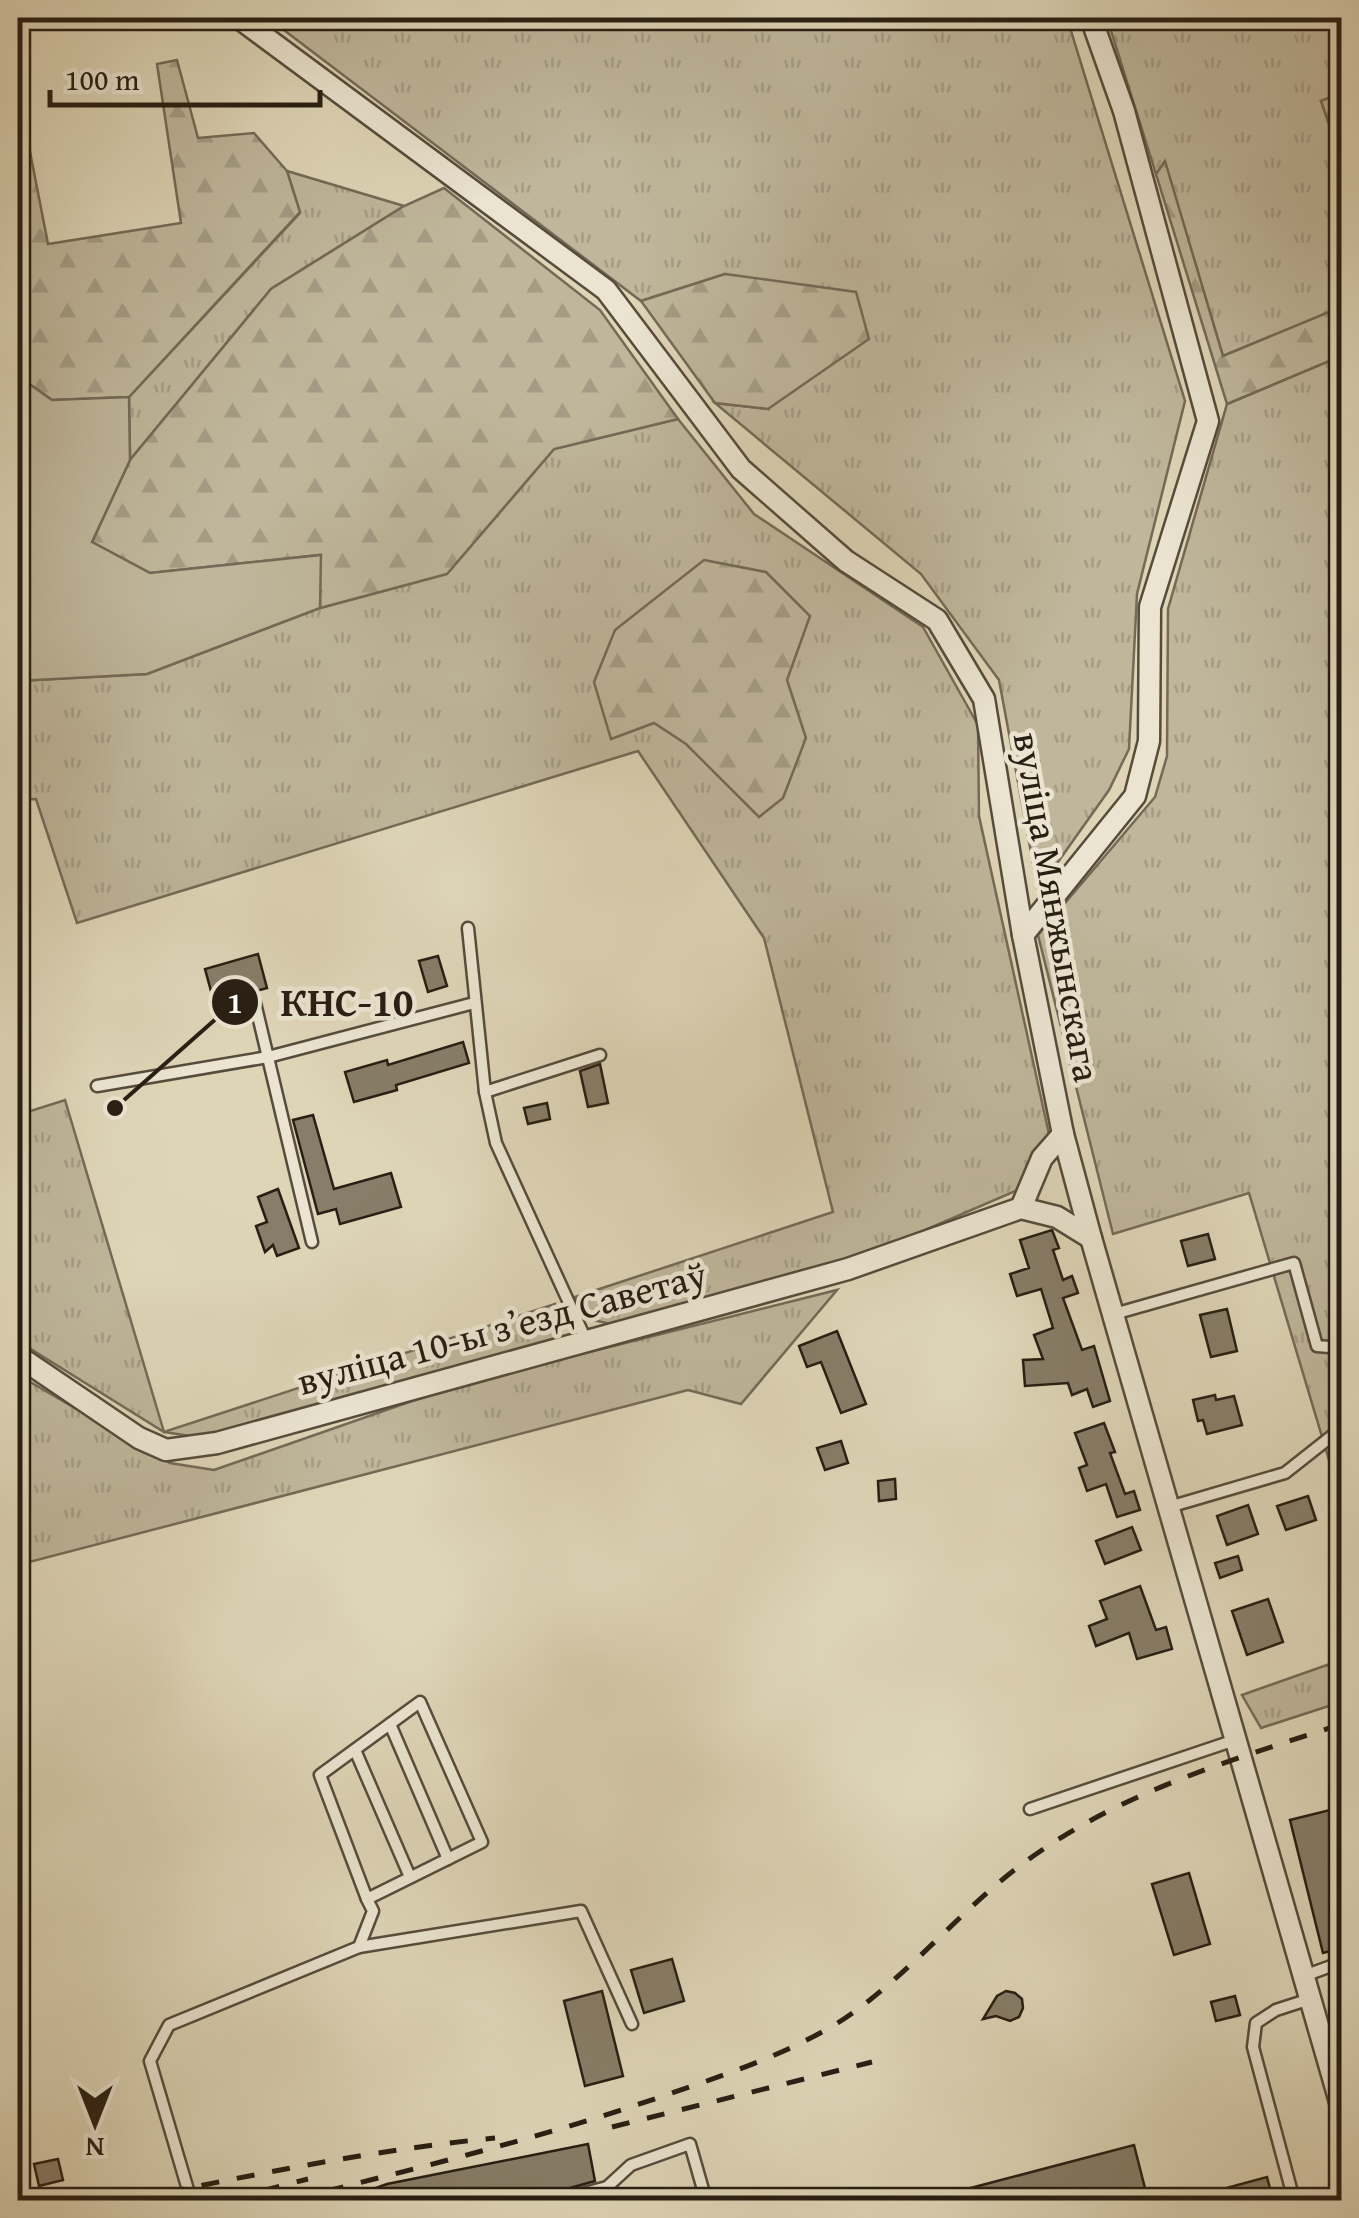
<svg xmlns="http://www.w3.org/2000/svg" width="1359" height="2218" font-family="'Gentium Book Plus',serif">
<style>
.grass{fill:url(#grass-tufts);stroke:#746a57;stroke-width:2.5}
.forest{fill:url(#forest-firs);stroke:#746a57;stroke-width:2.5}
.garden{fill:#bfb69b;stroke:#746a57;stroke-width:2.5}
.building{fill:#877d68;stroke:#281e13;stroke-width:2.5}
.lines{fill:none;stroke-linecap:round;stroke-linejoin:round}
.lane-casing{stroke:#564c3c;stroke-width:15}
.street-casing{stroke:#564c3c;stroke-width:25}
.lane{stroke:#eae4d0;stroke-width:10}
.street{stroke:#eae4d0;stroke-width:20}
.rail{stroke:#281e13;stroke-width:5;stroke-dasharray:18 18;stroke-linecap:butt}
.labels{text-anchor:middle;stroke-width:9;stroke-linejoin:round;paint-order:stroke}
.street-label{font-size:38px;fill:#281e13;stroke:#eae4d0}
.leader{fill:none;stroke:#281e13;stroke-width:4}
.callout-dot{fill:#281e13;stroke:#eae4d0;stroke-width:4}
.mark-label{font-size:30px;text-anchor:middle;font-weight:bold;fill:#fff}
.callout-label{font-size:40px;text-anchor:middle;font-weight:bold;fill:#281e13;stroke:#eae4d0;stroke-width:9;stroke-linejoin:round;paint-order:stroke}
</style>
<defs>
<pattern id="grass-tufts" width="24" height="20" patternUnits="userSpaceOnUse" patternTransform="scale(2.5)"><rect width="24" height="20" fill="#bfb69b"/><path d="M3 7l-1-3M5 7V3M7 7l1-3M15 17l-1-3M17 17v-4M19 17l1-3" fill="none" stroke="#a49c85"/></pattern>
<pattern id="forest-firs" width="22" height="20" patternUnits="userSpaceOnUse" patternTransform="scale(2.5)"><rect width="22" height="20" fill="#bfb69b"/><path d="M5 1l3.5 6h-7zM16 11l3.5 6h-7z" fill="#a49c85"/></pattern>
</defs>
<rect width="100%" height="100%" fill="#ded5b7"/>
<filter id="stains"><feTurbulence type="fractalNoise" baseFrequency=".002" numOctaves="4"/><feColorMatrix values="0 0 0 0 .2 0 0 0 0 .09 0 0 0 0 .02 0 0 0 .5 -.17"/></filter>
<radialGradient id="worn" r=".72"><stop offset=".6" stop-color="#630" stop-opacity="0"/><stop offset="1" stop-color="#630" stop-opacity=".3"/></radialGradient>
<!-- grass -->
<g class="grass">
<polygon points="268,18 1067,18 1185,401 1137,594 1129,749 1109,790 1038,890 999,680 921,574 715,403 768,409 725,274 641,301"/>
<polygon points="1107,18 1341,18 1341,93 1321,101 1341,158 1341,307 1223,356 1165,163 1156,174"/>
<polygon points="287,171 404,206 271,289 130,460 129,397 300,213"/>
<polygon points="1341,356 1341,1479 1335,1480 1249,1193 1113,1234 1038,935 1155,797 1167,756 1168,609 1227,404"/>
<polygon points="678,419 754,514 923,627 978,725 979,816 1049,1134 1020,1189 851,1262 611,1324 588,1319 575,1297 833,1212 764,938 638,751 77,923 36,799 18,800 18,681 147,674 320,608 447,574 554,449"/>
<polygon points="65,1100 164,1432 555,1304 556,1342 197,1437 164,1432 18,1341 18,1115"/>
<polygon points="837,1290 741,1404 688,1390 18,1565 18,1375 170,1463 214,1470 458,1385"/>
<polygon points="1341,1660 1341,1702 1261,1728 1242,1695"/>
</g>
<!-- forest -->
<g class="forest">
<polygon points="177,60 198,138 254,133 287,171 300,212 129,397 52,400 18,376 18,90 48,244 181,223 157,64"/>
<polygon points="1341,93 1341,158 1321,101"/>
<polygon points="1165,161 1223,356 1341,307 1341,356 1227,404 1156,174"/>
<polygon points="444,188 600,310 678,419 554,449 447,574 320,608 320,555 150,573 92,542 130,460 271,289 404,206"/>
<polygon points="725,274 856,292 869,339 768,409 715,403 641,301"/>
<polygon points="704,560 766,572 810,616 787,680 806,738 783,798 759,817 686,744 654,723 611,739 594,682 615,630"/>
</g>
<!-- garden -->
<polygon class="garden" points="18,376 52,400 129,397 130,460 92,542 150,573 321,555 320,608 147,674 18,681"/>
<!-- building -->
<g class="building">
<polygon points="258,954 267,988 214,1002 205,969"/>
<polygon points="438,956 447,986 428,992 419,961"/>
<polygon points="463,1042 469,1063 396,1085 397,1090 354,1102 345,1072 387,1060 388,1065"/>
<polygon points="600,1064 608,1103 588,1107 580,1071"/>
<polygon points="547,1103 550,1119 528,1124 524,1108"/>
<polygon points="313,1115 334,1189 391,1173 401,1207 340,1224 336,1209 318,1214 293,1120"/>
<polygon points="278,1189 299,1248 277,1256 273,1245 265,1252 256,1226 267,1222 258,1197"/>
<polygon points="1052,1230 1059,1248 1053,1250 1063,1280 1072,1276 1078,1293 1063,1298 1082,1350 1094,1346 1110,1401 1093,1407 1087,1389 1072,1395 1068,1383 1025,1386 1023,1360 1043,1359 1034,1335 1053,1328 1041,1289 1017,1296 1010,1274 1029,1268 1020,1240"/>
<polygon points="1208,1234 1215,1259 1188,1266 1181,1241"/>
<polygon points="1227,1309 1237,1351 1211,1357 1200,1315"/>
<polygon points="837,1331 866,1404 841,1413 821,1362 807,1367 799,1346"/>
<polygon points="1215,1395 1216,1400 1234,1396 1242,1425 1207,1434 1203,1420 1198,1421 1193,1400"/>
<polygon points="1104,1423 1115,1452 1110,1453 1125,1494 1134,1491 1140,1510 1117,1517 1106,1484 1087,1491 1079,1468 1087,1465 1075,1433"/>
<polygon points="841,1441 848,1463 825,1470 817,1448"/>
<polygon points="895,1479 896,1499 879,1501 878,1481"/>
<polygon points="1308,1496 1316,1520 1286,1530 1277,1506"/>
<polygon points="1248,1505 1258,1534 1227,1545 1217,1516"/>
<polygon points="1132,1527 1141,1550 1105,1564 1096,1541"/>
<polygon points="1238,1556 1242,1570 1220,1578 1215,1563"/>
<polygon points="1140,1586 1156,1630 1166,1627 1172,1649 1137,1659 1129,1633 1096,1646 1089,1626 1107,1619 1100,1601"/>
<polygon points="1268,1599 1283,1642 1247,1655 1232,1611"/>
<polygon points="1342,1807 1342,1948 1323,1953 1290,1820"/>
<polygon points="1189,1873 1210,1944 1174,1955 1152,1884"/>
<polygon points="672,1959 684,2001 644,2013 631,1970"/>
<polygon points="602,1991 623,2076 585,2086 564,2001"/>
<polygon points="1006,1991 1015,1993 1022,1999 1023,2008 1019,2017 1010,2021 996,2016 983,2019 997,1996"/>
<polygon points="1235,1996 1240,2015 1216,2021 1211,2002"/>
<polygon points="588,2144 595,2181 555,2192 549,2200 538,2200 537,2198 522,2200 351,2200 350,2197 387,2184"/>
<polygon points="1134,2145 1148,2200 970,2200 967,2189"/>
<polygon points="58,2159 63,2180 39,2186 34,2164"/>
<polygon points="1267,2177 1273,2200 1197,2200 1197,2196"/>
</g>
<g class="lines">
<defs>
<g id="lane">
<polyline points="468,928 485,1092 496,1143 586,1340"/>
<polyline points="255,1003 312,1242"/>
<polyline points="97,1086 268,1057 474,1003"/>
<polyline points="485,1092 600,1055"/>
<polyline points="1114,1314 1294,1263 1317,1346 1342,1348"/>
<polyline points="1169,1507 1285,1473 1342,1428"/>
<polygon points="420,1702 482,1842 367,1899 320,1775"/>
<polyline points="390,1724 448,1859"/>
<polyline points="355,1750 410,1877"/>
<polyline points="1030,1809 1235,1740"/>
<polyline points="359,1947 581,1911 632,2024"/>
<polyline points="1304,1976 1342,1962"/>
<polyline points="191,2200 150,2061 169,2025 359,1947 373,1911 367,1899"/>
<polyline points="558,2200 607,2187 631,2165 690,2144 706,2200"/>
<polyline points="1294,2200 1253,2047 1256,2023 1276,2010 1310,1999"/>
</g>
<g id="street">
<polyline points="239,18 606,290 741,469 846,561 937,620 984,699 1023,935 1063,1134 1091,1238 1342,2109"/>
<polyline points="1023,935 1135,796 1149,741 1150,607 1208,421 1124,111 1091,18"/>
<polyline points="1021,1208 1042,1158 1063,1134"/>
<polyline points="18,1356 139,1438 166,1450 217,1443 848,1269 1021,1208 1057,1217 1091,1238"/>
</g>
</defs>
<!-- lane casing -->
<use href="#lane" class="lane-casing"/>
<!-- street casing -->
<use href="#street" class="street-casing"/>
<!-- lane -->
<use href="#lane" class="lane"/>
<!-- street -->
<use href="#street" class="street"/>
<!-- rail -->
<g class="rail">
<polyline points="612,2127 872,2062"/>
<path d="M131 2200C251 2175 373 2150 495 2138"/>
<polyline points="227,2200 308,2179"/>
<path d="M291 2200C418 2168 545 2137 669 2094 725 2075 784 2055 836 2024 906 1980 958 1911 1025 1862 1122 1791 1229 1761 1342 1724"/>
</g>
</g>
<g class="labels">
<!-- street labels -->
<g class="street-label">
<text transform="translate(1057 907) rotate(80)" y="13">вуліца Мянжынскага</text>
<text transform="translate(502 1328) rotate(-15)" y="13">вуліца 10-ы зʼезд Саветаў</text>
</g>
</g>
<!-- callouts -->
<path class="leader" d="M115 1108L235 1002"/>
<g class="callout-dot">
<circle cx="115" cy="1108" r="10"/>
<circle cx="235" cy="1002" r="25"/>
</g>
<g class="mark-label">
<text x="235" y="1013">1</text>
</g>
<g class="callout-label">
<text x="347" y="1016">КНС-10</text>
</g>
<!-- margin -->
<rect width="1359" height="2218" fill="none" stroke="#ded5b7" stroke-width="60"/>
<rect x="20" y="20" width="1319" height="2178" fill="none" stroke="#281e13" stroke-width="5"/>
<rect x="30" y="30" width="1299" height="2158" fill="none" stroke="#281e13" stroke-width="2.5"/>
<!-- north arrow -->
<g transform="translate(95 2123) rotate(180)" stroke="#eae4d0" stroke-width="8" paint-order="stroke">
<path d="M0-8L18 38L0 25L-18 38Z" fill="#281e13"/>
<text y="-15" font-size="28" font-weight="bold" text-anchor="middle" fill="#281e13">N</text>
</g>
<!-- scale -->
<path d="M50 90v15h270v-15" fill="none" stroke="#281e13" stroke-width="5"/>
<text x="65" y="90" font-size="30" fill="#281e13" stroke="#eae4d0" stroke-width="8" paint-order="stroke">100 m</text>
<rect width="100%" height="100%" filter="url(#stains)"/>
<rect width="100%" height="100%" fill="url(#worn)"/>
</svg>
